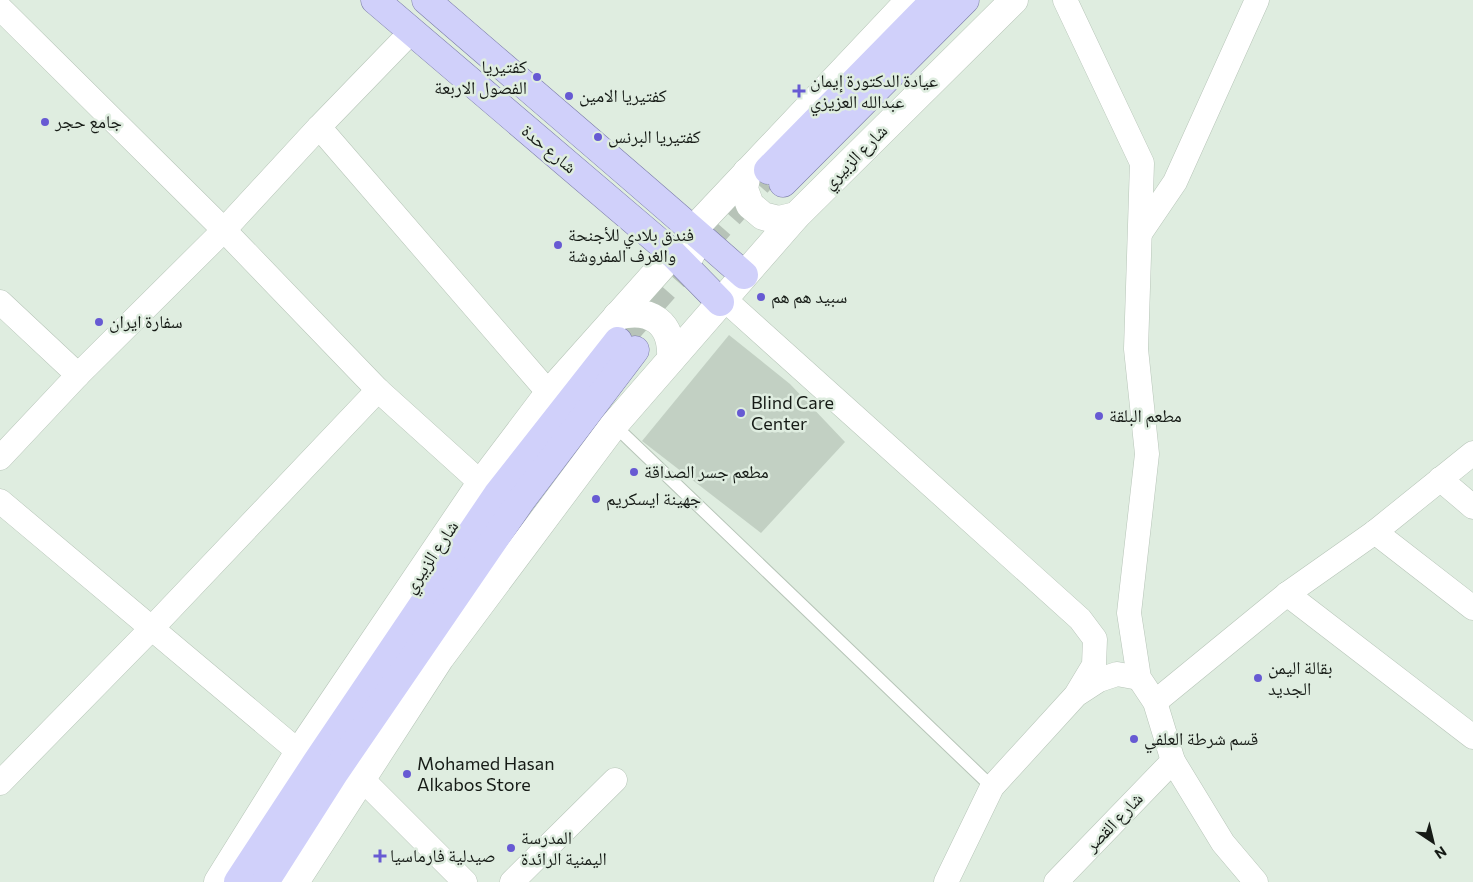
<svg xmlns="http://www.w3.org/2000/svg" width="1473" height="882" font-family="Commissioner,'Noto Naskh Arabic',sans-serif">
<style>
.building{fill:#c2d0c3}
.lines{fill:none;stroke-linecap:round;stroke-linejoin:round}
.primary-tunnel{stroke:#b7c3b8;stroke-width:28;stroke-dasharray:28 14;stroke-linecap:butt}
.service-casing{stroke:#b7c5b8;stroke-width:14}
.minor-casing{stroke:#b7c5b8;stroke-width:25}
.secondary-casing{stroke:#b7c5b8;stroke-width:29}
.primary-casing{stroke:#7b7ca8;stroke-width:29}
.service{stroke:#fff;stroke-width:12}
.minor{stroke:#fff;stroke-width:24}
.secondary{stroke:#fff;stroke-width:28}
.primary{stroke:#d0d0fa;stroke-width:28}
.poi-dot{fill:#675ad3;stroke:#dfede0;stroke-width:2}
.labels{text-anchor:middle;stroke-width:5;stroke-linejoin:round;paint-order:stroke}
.poi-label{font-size:18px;fill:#161b16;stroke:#dfede0;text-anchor:start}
.street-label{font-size:18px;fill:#161b16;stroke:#dfede0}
</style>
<rect width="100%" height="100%" fill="#dfede0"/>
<!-- building -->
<polygon class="building" points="729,335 790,384 845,442 761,533 642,441"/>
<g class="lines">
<!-- primary-tunnel -->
<polyline class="primary-tunnel" points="618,341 761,179"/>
<defs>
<polyline id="service" points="614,425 992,787"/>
<g id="minor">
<polyline points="1065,0 1142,163 1136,349 1147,454 1129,613 1139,678 1155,702 1173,761 1223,843 1256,882"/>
<polyline points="0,8 224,230 378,390 481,483"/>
<polyline points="319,127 549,393"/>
<polyline points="1141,232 1175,182 1257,0"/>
<polyline points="723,298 1080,619 1095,639 1094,665 1076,695 992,787 946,882"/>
<polyline points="0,302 78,375"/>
<polyline points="0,458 78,375 224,230 319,127 411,32"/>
<polyline points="1440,479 1473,507"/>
<polyline points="0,501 299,752"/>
<polyline points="1375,532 1473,608"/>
<polyline points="1287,594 1473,737"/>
<polyline points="1079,693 1099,680 1117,674 1139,678"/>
<polyline points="1155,702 1287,594 1375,532 1473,453"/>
<polyline points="362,779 465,882"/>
<polyline points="0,783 152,628 378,390"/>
<polyline points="512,882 615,780"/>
<polyline points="1056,882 1173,761"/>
</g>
<g id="secondary">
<polyline points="747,172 744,189 750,205 763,216 779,220 796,216"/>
<polyline points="691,254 690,238 693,230 910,0"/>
<path d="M617 316C651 307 673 323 671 359"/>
<polyline points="218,882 299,752 481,483 549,393 673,254"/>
<polyline points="295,882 440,658 614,425 796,216 1014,0"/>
</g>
<g id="primary">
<polyline points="375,0 673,254 720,302"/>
<path d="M426 0C532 92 639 182 744 275"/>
<polyline points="768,170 935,0"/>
<polyline points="783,183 965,0"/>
<polyline points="238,882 316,763 497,495 618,341"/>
<polyline points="265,882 335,772 520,502 635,350"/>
</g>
</defs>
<!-- service casing -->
<use href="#service" class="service-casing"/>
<!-- minor casing -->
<use href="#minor" class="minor-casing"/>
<!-- secondary casing -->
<use href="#secondary" class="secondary-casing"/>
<!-- primary casing -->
<use href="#primary" class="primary-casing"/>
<!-- service -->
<use href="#service" class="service"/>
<!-- minor -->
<use href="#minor" class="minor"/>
<!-- secondary -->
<use href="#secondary" class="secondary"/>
<!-- primary -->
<use href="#primary" class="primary"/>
</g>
<!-- markers -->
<g class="poi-dot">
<circle cx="537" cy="77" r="5"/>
<path d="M796.5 83.5h5v5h5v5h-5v5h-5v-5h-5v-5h5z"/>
<circle cx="569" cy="96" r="5"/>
<circle cx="45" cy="122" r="5"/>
<circle cx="598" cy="137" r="5"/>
<circle cx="558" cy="245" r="5"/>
<circle cx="761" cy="297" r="5"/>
<circle cx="99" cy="322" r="5"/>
<circle cx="741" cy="413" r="5"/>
<circle cx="1099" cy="416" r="5"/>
<circle cx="634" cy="472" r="5"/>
<circle cx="596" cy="499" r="5"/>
<circle cx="1258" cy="678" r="5"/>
<circle cx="1134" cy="739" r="5"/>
<circle cx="407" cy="774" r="5"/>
<circle cx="511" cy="848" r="5"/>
<path d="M377.5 848.5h5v5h5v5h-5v5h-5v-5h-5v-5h5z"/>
</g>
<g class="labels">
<!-- poi labels -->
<g class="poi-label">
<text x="527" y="73" text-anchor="end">كفتيريا<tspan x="527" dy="21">الفصول الاربعة</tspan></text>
<text x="810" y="87">عيادة الدكتورة إيمان<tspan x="810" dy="21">عبدالله العزيزي</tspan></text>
<text x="579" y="102">كفتيريا الامين</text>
<text x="55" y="128">جامع حجر</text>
<text x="608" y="143">كفتيريا البرنس</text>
<text x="568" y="241">فندق بلادي للأجنحة<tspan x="568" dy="21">والغرف المفروشة</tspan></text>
<text x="771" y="303">سبيد هم هم</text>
<text x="109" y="328">سفارة ايران</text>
<text x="751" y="409">Blind Care<tspan x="751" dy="21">Center</tspan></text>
<text x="1109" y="422">مطعم البلقة</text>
<text x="644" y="478">مطعم جسر الصداقة</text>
<text x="606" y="505">جهينة ايسكريم</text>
<text x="1268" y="674">بقالة اليمن<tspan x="1268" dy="21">الجديد</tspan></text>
<text x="1144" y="745">قسم شرطة العلفي</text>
<text x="417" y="770">Mohamed Hasan<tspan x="417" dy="21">Alkabos Store</tspan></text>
<text x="521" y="844">المدرسة<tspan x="521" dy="21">اليمنية الرائدة</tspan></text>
<text x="390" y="862">صيدلية فارماسيا</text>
</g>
<!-- street labels -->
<g class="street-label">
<text transform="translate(549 149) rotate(40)" y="6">شارع حدة</text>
<text transform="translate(855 157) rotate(-45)" y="6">شارع الزبيري</text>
<text transform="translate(431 557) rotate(-56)" y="6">شارع الزبيري</text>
<text transform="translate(1114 822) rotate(-46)" y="6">شارع القصر</text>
</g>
</g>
<!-- north arrow -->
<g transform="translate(1433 842) rotate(145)" stroke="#dfede0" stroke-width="4" paint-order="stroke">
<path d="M0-4L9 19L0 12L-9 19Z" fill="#161b16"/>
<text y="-8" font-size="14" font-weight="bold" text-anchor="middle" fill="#161b16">N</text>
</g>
</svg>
